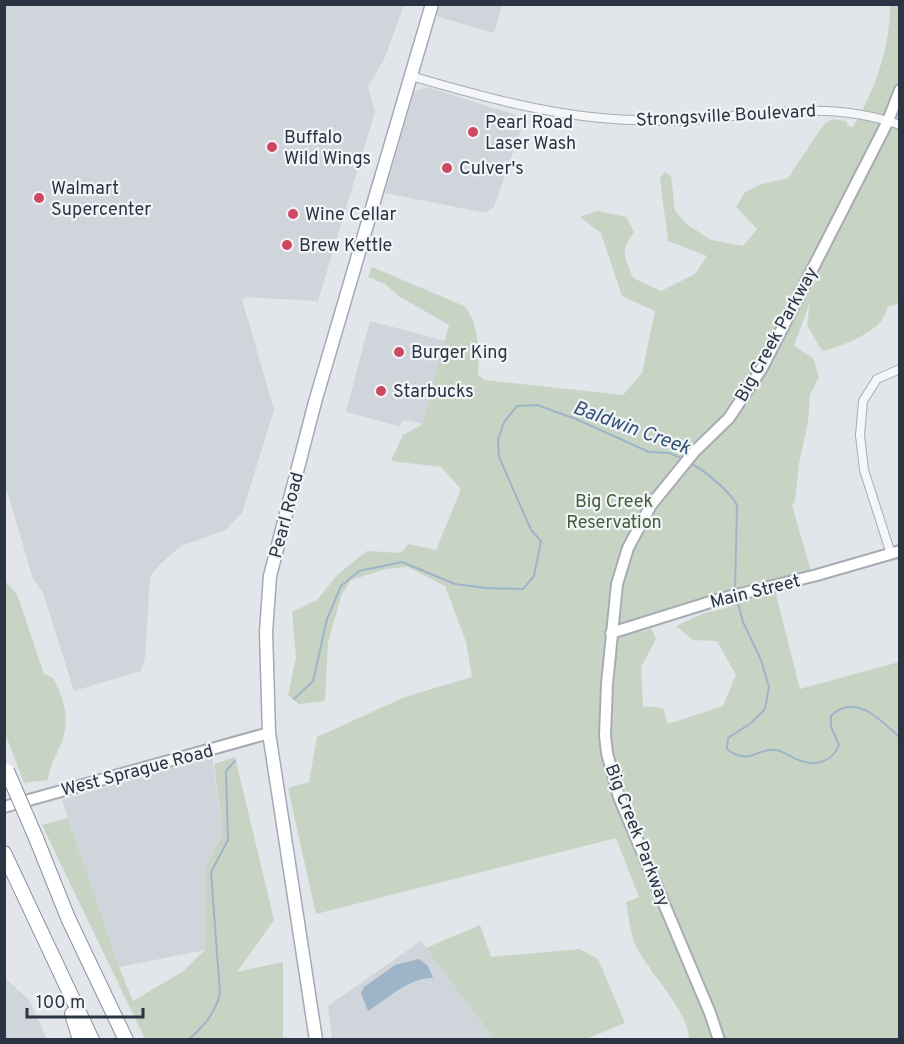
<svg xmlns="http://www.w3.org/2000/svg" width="904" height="1044" font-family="Overpass,sans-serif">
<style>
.built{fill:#d0d5dc}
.green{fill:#c8d4c3;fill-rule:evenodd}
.water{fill:#9eb4c9}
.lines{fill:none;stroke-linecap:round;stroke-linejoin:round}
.stream{stroke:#9eb4c9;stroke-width:2}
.street-casing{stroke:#a7acb4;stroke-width:10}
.secondary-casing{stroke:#a7acb4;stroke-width:14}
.primary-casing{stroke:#a1aab6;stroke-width:15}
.highway-casing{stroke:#8993a1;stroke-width:16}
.street{stroke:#f5f6f8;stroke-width:8}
.secondary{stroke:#fff;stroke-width:10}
.primary{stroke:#fff;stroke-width:12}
.highway{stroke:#fff;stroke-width:14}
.highway-bridge-casing{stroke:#8993a1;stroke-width:16;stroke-linecap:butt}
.highway-bridge{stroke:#fff;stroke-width:14}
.poi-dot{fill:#cd4962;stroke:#f2f4f7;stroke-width:2}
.labels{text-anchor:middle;stroke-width:4.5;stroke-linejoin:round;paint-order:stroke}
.street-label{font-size:18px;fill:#2a3442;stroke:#f2f4f7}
.poi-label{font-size:18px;fill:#2a3442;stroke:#f2f4f7;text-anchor:start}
.park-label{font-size:18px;fill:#405e38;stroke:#f2f4f7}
.water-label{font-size:20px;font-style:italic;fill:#355476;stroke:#f2f4f7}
</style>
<rect width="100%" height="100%" fill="#e2e5ea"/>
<!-- built -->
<g class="built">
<polygon points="4,5 404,5 385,57 368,87 375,112 318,301 247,297 242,299 274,410 242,513 226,530 181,546 160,564 150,577 145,657 141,671 74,691 43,593 33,579 5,484"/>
<polygon points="439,5 439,4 502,5 494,33 436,16"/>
<polygon points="427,87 525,118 494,207 486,213 385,193 414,92"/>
<polygon points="370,321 446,341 423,424 404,420 399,426 346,412"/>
<polygon points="212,756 223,832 205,870 205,950 119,967 62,800"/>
<polygon points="421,941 494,1039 332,1039 328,1006"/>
<polygon points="5,978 29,1000 47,1039 5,1039"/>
</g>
<!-- green -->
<g class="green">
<path d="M890 5H899V303L888 307C886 311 884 317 882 320 872 334 838 348 822 351L807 325 810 302 794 346 813 358 819 377 810 395 808 422 799 464 795 502 792 505 812 575 774 586 800 689 899 662V1039H689C690 1014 649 972 637 948 630 935 629 917 626 902L639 897 616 838 316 914 288 788 309 782 317 737 405 697 472 677 466 642 445 586 408 567 386 569 351 580 342 594 328 642 325 701 299 704 288 695 296 657 292 612 317 600 337 575 367 551 401 553 408 544 436 550 461 489 441 467 391 461 403 435 423 424 449 325 400 297 385 284 368 277 372 267 464 306C480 324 479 352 478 375L485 380 623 395 642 373 655 311 622 296 601 233 580 217 597 211 626 217 634 232C619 253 625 256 633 278L661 291 695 274 707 256 668 241 660 178 664 172 671 176 675 211 688 225 711 240 743 246 757 229 736 207 745 192 762 184 788 178 824 124 833 119 846 121 848 126 853 127C875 89 890 49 890 5ZM731 599 732 606 702 614 676 626 693 640 717 641 736 675 723 706 668 724 663 708 643 706 641 667 656 639 651 628 642 632 640 625Z"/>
<path d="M5 581 17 594 44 674 53 678C62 695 69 714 64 734 61 751 50 760 48 780L24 783 5 733Z"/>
<polygon points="235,757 274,920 237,972 283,962 283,1039 145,1039 42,825 68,818 119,967 133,1001 182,972 205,950 205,870 223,832 214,764"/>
<polygon points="480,925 491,957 579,949 598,959 625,1023 586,1039 494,1039 426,948"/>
</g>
<!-- water -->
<path class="water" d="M419 959 428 966 433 978C410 977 387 999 368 1011L361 993 364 987 395 965Z"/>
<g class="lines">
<!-- stream -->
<g class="stream">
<path d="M690 463C703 469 732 493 737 506L735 591"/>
<path d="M737 600 743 622 761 660 769 687 765 709 751 723 728 738 727 749C751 767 756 747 776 750 784 751 793 759 801 761 818 766 833 761 839 745L831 727V716C855 692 881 720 900 738"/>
<polyline points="294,699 313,681 327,619 341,586 359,571 402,562 455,584 486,588 523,589 534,576 541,541 531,530 499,457 498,440 504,422 517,406 537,405 576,419 649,452 670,453 683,459"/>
<path d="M188 1040C204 1026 214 1015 220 994L211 872 228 840 226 771 235 761"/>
</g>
<defs>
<g id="street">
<path d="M411 76C483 97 558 118 633 120 653 121 673 122 692 120 761 114 833 100 900 125"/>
<polyline points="891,554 864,470 860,435 863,401 877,379 900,369"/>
</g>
<g id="secondary">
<polyline points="611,633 720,599 817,575 900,551"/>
<polyline points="4,807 269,733"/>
<polyline points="719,1040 710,1013 619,797 607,753 605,735 607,684 617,584 628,548 651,505 694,452 729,418 762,368 888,121 900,90"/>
</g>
<polyline id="primary" points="316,1040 269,733 266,632 270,576 315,402 432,4"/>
<g id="highway">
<polyline points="36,838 68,918 126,1040"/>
<polyline points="4,853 92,1040"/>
<polyline points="72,1014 80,1040"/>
</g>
</defs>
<!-- street casing -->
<use href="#street" class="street-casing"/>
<!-- secondary casing -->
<use href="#secondary" class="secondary-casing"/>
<!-- primary casing -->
<use href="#primary" class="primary-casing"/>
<!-- highway casing -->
<use href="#highway" class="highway-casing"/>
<!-- street -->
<use href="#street" class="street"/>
<!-- secondary -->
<use href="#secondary" class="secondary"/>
<!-- primary -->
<use href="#primary" class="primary"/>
<!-- highway -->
<use href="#highway" class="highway"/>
<defs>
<polyline id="highway-bridge" points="7,771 36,838"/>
</defs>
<!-- highway-bridge casing -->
<use href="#highway-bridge" class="highway-bridge-casing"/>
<!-- highway-bridge -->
<use href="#highway-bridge" class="highway-bridge"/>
</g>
<!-- markers -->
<g class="poi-dot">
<circle cx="473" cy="132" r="6"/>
<circle cx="272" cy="147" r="6"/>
<circle cx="447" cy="168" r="6"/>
<circle cx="39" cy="198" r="6"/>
<circle cx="293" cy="214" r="6"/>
<circle cx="287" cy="245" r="6"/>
<circle cx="399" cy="352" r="6"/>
<circle cx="381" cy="391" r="6"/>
</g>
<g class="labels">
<!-- street labels -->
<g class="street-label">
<text transform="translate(726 115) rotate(-3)" y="6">Strongsville Boulevard</text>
<text transform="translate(776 334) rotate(-61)" y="6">Big Creek Parkway</text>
<text transform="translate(286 515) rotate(-75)" y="6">Pearl Road</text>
<text transform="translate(755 591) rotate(-14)" y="6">Main Street</text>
<text transform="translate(137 770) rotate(-15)" y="6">West Sprague Road</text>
<text transform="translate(638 835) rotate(69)" y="6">Big Creek Parkway</text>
</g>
<!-- poi labels -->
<g class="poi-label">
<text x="485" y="128">Pearl Road<tspan x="485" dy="21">Laser Wash</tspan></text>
<text x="284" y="143">Buffalo<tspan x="284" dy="21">Wild Wings</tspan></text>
<text x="459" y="174">Culver's</text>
<text x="51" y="194">Walmart<tspan x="51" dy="21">Supercenter</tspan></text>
<text x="305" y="220">Wine Cellar</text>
<text x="299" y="251">Brew Kettle</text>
<text x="411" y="358">Burger King</text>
<text x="393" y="397">Starbucks</text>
</g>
<!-- park labels -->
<g class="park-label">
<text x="614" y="507">Big Creek<tspan x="614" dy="21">Reservation</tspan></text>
</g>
<!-- water labels -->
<g class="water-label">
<text transform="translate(632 427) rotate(20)" y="7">Baldwin Creek</text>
</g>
</g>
<!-- border -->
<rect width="904" height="1044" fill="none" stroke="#2a3442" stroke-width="12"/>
<!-- scale -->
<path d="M27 1008v9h116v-9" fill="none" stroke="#2a3442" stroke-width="3"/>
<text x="36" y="1008" font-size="18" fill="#2a3442" stroke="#f2f4f7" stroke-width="4.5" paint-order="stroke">100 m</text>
</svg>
